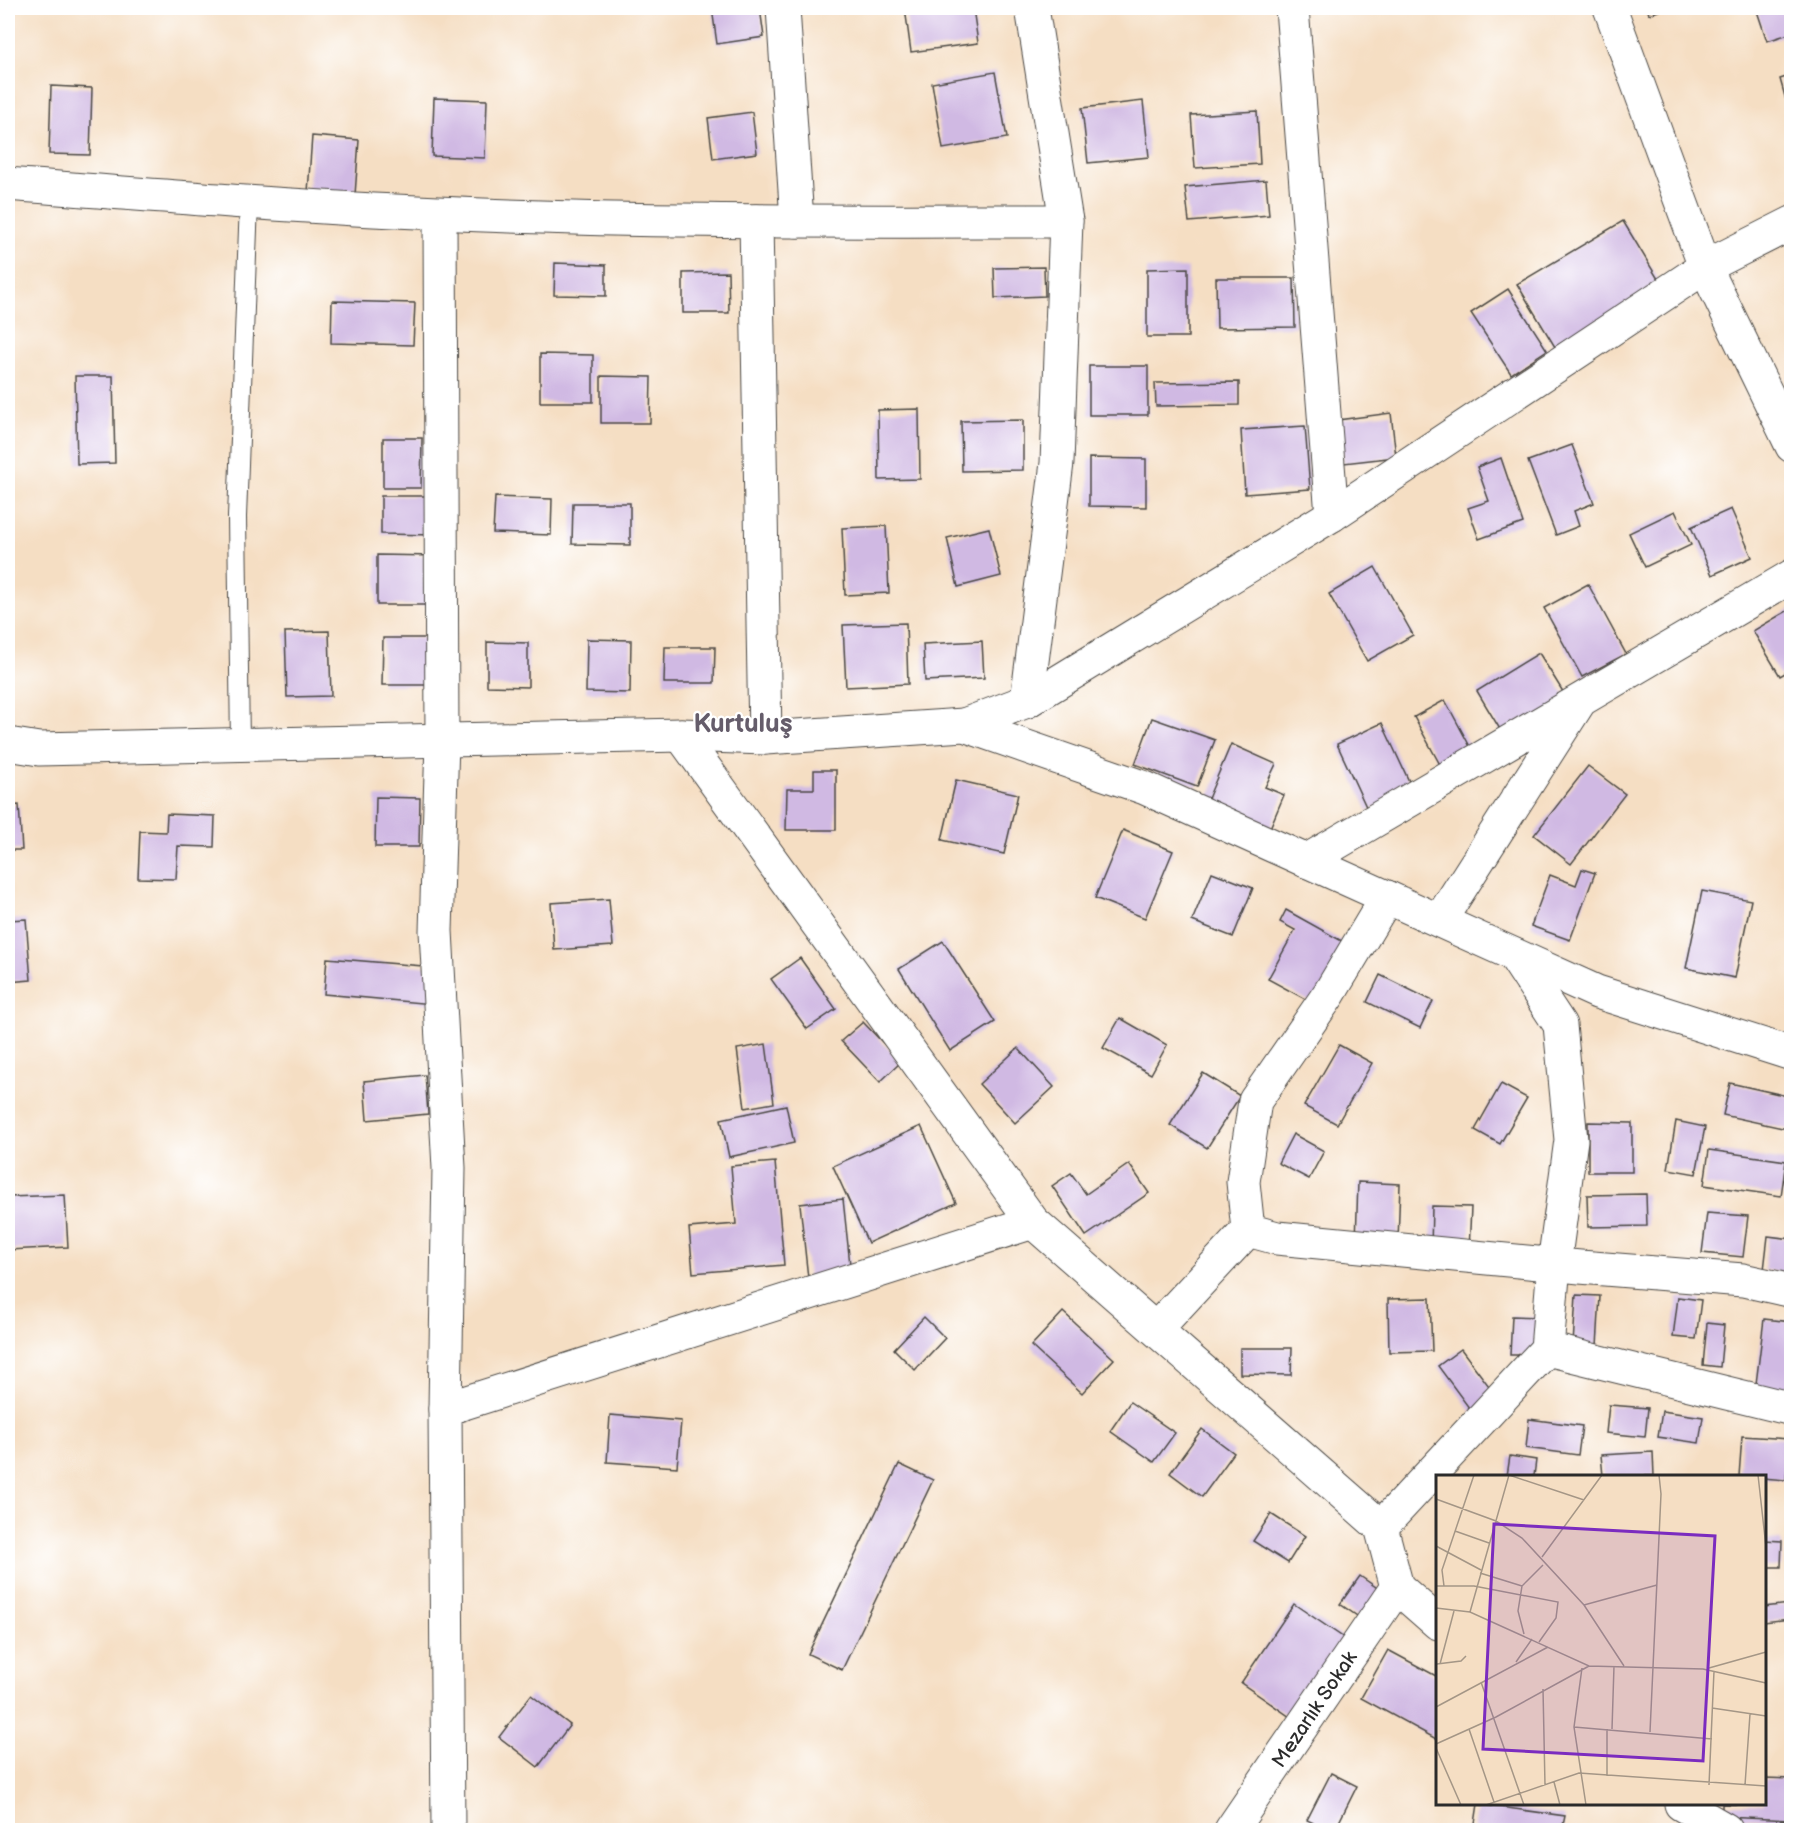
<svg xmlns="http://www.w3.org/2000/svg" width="1799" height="1838" font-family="'Balsamiq Sans',sans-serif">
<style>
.building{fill:#d0b9e3}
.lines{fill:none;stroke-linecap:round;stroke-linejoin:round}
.service-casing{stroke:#494642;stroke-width:20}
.minor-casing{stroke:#494642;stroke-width:35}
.tertiary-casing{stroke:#494642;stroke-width:35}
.service{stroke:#fff;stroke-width:18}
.minor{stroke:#fff;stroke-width:33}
.tertiary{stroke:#fff;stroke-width:33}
.labels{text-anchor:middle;stroke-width:4.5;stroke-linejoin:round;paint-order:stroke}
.street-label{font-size:20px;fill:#2b2b2b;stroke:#fff}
.district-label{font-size:26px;font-weight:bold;fill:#655d6b;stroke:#fff}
.inset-road{fill:none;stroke:#a49686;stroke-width:1.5}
.view{fill:#7b2cbf;fill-opacity:0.15;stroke:#7b2cbf;stroke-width:3}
.inset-edge{fill:none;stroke:#2b2b2b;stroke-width:3}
</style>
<rect width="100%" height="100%" fill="#fff"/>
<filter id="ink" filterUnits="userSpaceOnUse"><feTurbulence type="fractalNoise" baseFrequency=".0167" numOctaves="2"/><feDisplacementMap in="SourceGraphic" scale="12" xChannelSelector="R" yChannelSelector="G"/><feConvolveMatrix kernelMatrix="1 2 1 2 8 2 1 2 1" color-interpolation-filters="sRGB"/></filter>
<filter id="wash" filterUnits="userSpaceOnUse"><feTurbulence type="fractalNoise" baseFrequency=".008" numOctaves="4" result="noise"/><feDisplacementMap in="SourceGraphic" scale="24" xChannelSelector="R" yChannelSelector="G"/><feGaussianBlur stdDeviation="1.35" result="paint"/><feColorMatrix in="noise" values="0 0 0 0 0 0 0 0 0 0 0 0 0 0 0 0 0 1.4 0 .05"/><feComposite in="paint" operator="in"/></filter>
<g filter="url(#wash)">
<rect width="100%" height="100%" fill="#f5dec3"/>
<g id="blocks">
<!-- building -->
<g class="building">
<polygon points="712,8 760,8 764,37 717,44"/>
<polygon points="905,8 973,8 978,43 911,52"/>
<polygon points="1647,8 1668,8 1649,14"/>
<polygon points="1756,8 1792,8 1792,33 1767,41"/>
<polygon points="995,72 1007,138 943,149 932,83"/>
<polygon points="1792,75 1792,118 1791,118 1780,79"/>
<polygon points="51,86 92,88 90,155 49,154"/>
<polygon points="434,98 487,100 485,158 432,156"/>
<polygon points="1143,101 1149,157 1088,163 1082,108"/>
<polygon points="1257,111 1260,164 1195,168 1191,115"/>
<polygon points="752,112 757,153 713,159 708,118"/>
<polygon points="312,136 359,140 355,195 308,192"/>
<polygon points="1266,180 1269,215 1189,222 1185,187"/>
<polygon points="1623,221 1661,284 1555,347 1517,284"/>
<polygon points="555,263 606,265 606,296 554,295"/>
<polygon points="1044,267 1045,296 995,298 994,268"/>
<polygon points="1188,268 1188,337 1147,337 1147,269"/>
<polygon points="728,272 729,313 683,313 683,273"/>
<polygon points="1216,278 1294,278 1295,327 1217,328"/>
<polygon points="1508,289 1547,350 1511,374 1471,313"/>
<polygon points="332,301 415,303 413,345 331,343"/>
<polygon points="540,354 593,355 593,402 540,402"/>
<rect x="1089" y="366" width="59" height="49"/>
<polygon points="75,376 113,376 115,463 77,464"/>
<polygon points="601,376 651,377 650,423 601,423"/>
<polygon points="1239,382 1239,405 1156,406 1155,383"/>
<polygon points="919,409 920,479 879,480 878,410"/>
<polygon points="1391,413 1396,457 1344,463 1338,420"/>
<polygon points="1023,420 1023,470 962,471 961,421"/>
<polygon points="1305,426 1310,489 1245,494 1241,430"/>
<polygon points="383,438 422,438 421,488 383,488"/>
<polygon points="1572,445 1594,503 1574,511 1579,526 1556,535 1528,461"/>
<polygon points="1089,458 1146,459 1146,507 1089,506"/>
<polygon points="1501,458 1523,523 1479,539 1468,508 1489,501 1477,467"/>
<polygon points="381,496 437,496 436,535 381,534"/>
<polygon points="495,497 552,499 551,535 493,533"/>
<polygon points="573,503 630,503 630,545 572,544"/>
<polygon points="1731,509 1752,557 1712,575 1691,527"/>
<polygon points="1675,511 1691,545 1645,567 1629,533"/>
<polygon points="886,526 889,593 845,595 842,528"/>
<polygon points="989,528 1001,576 958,587 947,538"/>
<polygon points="377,555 436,556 436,605 377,605"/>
<polygon points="1375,567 1413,635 1367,661 1329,594"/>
<polygon points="1588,584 1626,654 1582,677 1544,608"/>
<polygon points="1792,608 1792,669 1780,676 1753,631"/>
<polygon points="906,623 908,684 846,687 843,625"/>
<polygon points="329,631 331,696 287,697 285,632"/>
<polygon points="383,638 430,638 429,685 382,685"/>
<polygon points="587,639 631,640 630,693 586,692"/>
<polygon points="982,641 984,678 925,681 923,644"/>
<polygon points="487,642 528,643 528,687 487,686"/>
<polygon points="665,647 715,647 714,683 664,683"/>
<polygon points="1539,653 1570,703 1507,741 1477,691"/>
<polygon points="1445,700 1474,754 1443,770 1414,717"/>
<polygon points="1152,718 1215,740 1197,787 1135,764"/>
<polygon points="1382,723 1413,790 1368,811 1337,744"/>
<polygon points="1231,744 1276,764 1265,787 1284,795 1270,828 1207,801"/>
<polygon points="1588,766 1625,794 1571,864 1534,835"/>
<polygon points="814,770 836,770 836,830 786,830 787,789 814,789"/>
<polygon points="956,780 1018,794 1004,854 942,840"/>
<polygon points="376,797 420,798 419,847 375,847"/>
<polygon points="19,805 22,850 8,850 8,806"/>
<polygon points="167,814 215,816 214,847 178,846 176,879 138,878 140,831 166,832"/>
<polygon points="1123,830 1173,851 1145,918 1095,898"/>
<polygon points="1582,869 1595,873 1570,940 1531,926 1550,875 1576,885"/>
<polygon points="1212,872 1253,888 1233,937 1192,921"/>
<polygon points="1702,891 1751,900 1735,978 1686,968"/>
<polygon points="609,899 613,946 554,950 551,903"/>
<polygon points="1286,910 1349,945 1316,1005 1268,979 1295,930 1280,922"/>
<polygon points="26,919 31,980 8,982 8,920"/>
<polygon points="943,941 995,1022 950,1051 899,969"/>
<polygon points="327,958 435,967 432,1004 324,994"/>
<polygon points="800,958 836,1009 807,1029 771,979"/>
<polygon points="1380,975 1433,1001 1420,1028 1367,1002"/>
<polygon points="1120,1018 1167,1045 1151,1074 1103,1048"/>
<polygon points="863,1022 901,1062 880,1082 841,1041"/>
<polygon points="766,1044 774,1103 745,1108 737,1049"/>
<polygon points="1339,1045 1372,1063 1337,1124 1304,1106"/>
<polygon points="1018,1048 1054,1087 1015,1123 979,1084"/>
<polygon points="1203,1073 1240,1096 1207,1148 1170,1125"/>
<polygon points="425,1075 428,1114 367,1120 364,1081"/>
<polygon points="1730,1083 1792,1097 1792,1130 1723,1115"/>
<polygon points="1501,1084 1527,1098 1500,1144 1475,1130"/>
<polygon points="786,1105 794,1143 729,1157 721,1119"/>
<polygon points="1676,1121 1705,1127 1696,1174 1668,1169"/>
<polygon points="1588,1122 1632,1123 1632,1172 1588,1172"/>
<polygon points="921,1126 956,1203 868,1243 833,1166"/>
<polygon points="1293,1134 1324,1151 1309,1179 1278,1163"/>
<polygon points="1709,1150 1786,1161 1781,1196 1704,1185"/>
<polygon points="775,1162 784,1265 693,1273 689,1228 736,1224 731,1166"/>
<polygon points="1129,1164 1149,1193 1086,1236 1052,1186 1071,1173 1086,1194"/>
<polygon points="1358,1182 1400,1184 1398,1242 1356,1241"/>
<polygon points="1646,1194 1647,1226 1588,1227 1587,1195"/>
<polygon points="65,1195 68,1247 8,1250 8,1197"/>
<polygon points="843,1199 851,1274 808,1278 800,1204"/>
<polygon points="1432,1206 1471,1207 1469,1251 1431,1250"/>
<polygon points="1707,1213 1748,1216 1743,1257 1702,1253"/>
<polygon points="1768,1236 1792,1239 1792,1274 1764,1270"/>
<polygon points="1576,1295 1600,1296 1597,1346 1573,1345"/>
<polygon points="1678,1297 1701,1300 1696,1339 1673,1337"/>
<polygon points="1430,1298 1432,1351 1389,1352 1388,1299"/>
<polygon points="1063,1312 1114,1359 1082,1393 1031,1346"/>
<polygon points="1512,1316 1541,1317 1540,1355 1510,1355"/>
<polygon points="924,1317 945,1338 915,1370 894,1349"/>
<polygon points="1764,1319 1792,1322 1790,1396 1755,1392"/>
<polygon points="1707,1323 1724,1325 1720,1367 1703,1365"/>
<polygon points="1240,1348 1292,1348 1291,1375 1240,1374"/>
<polygon points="1461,1349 1498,1398 1475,1416 1438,1366"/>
<polygon points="1130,1402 1175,1433 1154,1462 1110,1431"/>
<polygon points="1609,1405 1648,1408 1645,1437 1606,1433"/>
<polygon points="1662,1411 1703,1417 1699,1443 1658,1437"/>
<polygon points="610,1415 681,1421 677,1467 607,1462"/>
<polygon points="1529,1419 1582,1426 1578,1455 1526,1448"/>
<polygon points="1202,1429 1234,1453 1202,1497 1170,1473"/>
<polygon points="1742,1436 1789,1439 1786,1480 1739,1476"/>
<polygon points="1653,1452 1654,1476 1603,1476 1601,1455"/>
<polygon points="1510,1456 1536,1460 1534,1476 1507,1476"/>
<polygon points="899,1464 933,1480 842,1670 808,1654"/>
<polygon points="1271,1514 1305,1536 1288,1563 1253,1541"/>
<polygon points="1764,1540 1782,1541 1781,1567 1764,1567"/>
<polygon points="1360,1576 1383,1592 1363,1620 1340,1604"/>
<polygon points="1294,1604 1347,1640 1293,1719 1241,1683"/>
<polygon points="1789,1604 1790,1619 1764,1622 1764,1607"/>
<polygon points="1388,1650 1438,1677 1438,1740 1361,1698"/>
<polygon points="531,1695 570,1725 538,1767 499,1737"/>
<polygon points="1331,1773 1357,1786 1335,1830 1328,1830 1307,1820"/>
<polygon points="1764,1778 1792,1779 1791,1820 1722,1817 1722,1804 1764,1804"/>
<polygon points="1478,1804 1565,1816 1562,1830 1474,1830"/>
</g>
</g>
</g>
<g filter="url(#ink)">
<use href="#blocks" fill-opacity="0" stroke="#494642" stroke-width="1.5"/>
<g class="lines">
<defs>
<polyline id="service" points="240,746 237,517 249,203"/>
<g id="minor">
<polyline points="783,8 797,221"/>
<polyline points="1292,8 1332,515"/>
<polyline points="1610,8 1705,267 1792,446"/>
<path d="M8 184C151 195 294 207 438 213 647 223 857 221 1066 221"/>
<polyline points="440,214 442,742 436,931 449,1168 445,1409 448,1830"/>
<polyline points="756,221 765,738"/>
<polyline points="1027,701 1057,463 1066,221 1032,8"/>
<polyline points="964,725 1027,701 1332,515 1705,267 1792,223"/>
<polyline points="681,735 1033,1222 1381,1527 1397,1587 1438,1623"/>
<polyline points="1306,861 1792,576"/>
<polyline points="1387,897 1329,994 1255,1101 1243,1182 1248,1230 1277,1238 1580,1267 1743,1280 1792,1291"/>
<polyline points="1440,920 1578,704"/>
<polyline points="1156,1329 1248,1230"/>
<polyline points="1547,1349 1792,1409"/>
<polyline points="445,1409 1033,1222"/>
<polyline points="1381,1527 1547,1349 1554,1264 1571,1140 1560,1025 1514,955"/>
<polyline points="1681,1804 1726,1830"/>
<polyline points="1231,1830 1397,1587"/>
</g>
<polyline id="tertiary" points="8,744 39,749 681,735 765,738 964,725 1145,788 1597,992 1792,1054"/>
</defs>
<!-- service casing -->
<use href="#service" class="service-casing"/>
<!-- minor casing -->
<use href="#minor" class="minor-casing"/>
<!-- tertiary casing -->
<use href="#tertiary" class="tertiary-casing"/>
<!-- service -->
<use href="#service" class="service"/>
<!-- minor -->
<use href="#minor" class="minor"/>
<!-- tertiary -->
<use href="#tertiary" class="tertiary"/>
</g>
</g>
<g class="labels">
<!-- street labels -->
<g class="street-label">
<text transform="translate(1314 1709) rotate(-56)" y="7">Mezarlık Sokak</text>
</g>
<!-- district labels -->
<g class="district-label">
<text x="743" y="732">Kurtuluş</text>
</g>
</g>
<!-- overview -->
<g transform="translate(1436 1475)">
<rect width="330" height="330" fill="#f5dec3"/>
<path class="inset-road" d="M322 0 330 72M0 24 60 46 86 63 148 130 188 191M19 56 53 68M0 71 45 95M106 82 166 0M44 98 86 111M0 111H38L122 127 120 143 103 167M8 111 6 95 38 0M148 130 221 110M0 133 34 137 153 191 267 194 330 208M34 137 73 0 148 25M88 159 82 136 86 111 107 90M80 187 96 164M1 189 25 186 30 181M4 189 18 136M146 193 138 252 150 330M273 193 330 177M45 207 88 330M107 214 109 310M0 232 112 172M276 233 330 241M138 252 276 264M33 254 58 327M171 254V301M176 254 178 191M214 257 225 19 223 0M0 269 60 242 153 191M0 273 25 330M118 307 124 330M273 310 278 196M309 310 314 239M50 330 143 298 330 311"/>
<path class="view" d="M58 49 279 61 267 286 47 274Z"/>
<rect width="330" height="330" class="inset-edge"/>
</g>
<!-- margin -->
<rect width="1799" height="1838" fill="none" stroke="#fff" stroke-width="30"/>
</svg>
